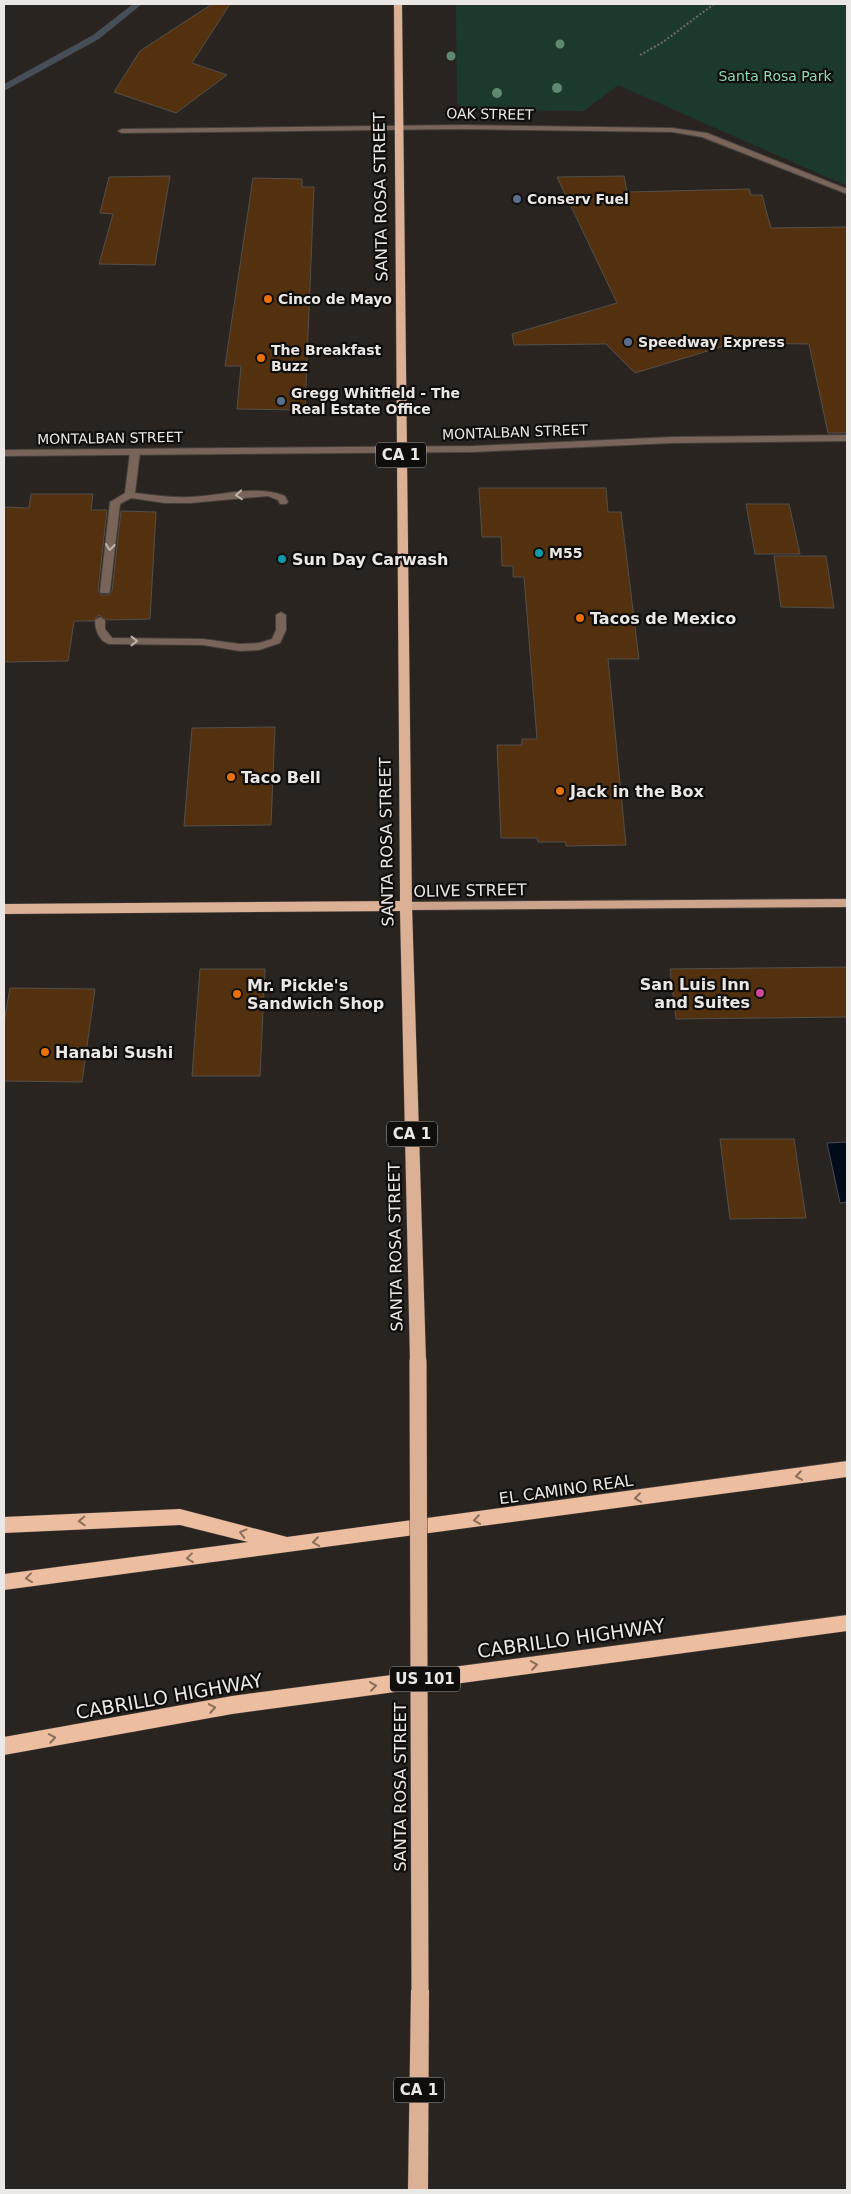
<svg xmlns="http://www.w3.org/2000/svg" width="851" height="2194" font-family="'DejaVu Sans',sans-serif">
<style>
.green{fill:#1c3a2b}
.water{fill:#000c1a;stroke:#464e57}
.lines{fill:none;stroke-linecap:round;stroke-linejoin:round}
.stream{fill:#464e57;fill-rule:evenodd}
.building{fill:#53310e;stroke:#544f4a}
.service-casing{stroke:#443f3c;stroke-width:2}
.minor-casing{stroke:#443f3c;stroke-width:2}
.primary-casing{stroke:#443f3c;stroke-width:2}
.trunk-casing{stroke:#443f3c;stroke-width:1}
.motorway-casing{stroke:#443f3c;stroke-width:1}
.path{stroke:#6f6b67;stroke-width:2;stroke-dasharray:2 2;stroke-linecap:butt}
.service{fill:#786459;fill-rule:evenodd}
.minor{fill:#786459;fill-rule:evenodd}
.primary{fill:#cba48b;fill-rule:evenodd}
.trunk{fill:#dcb095;fill-rule:evenodd}
.motorway{fill:#ecbd9f;fill-rule:evenodd}
.trunk-bridge-casing{stroke:#443f3c;stroke-width:18;stroke-linecap:butt}
.trunk-bridge{stroke:#dcb095;stroke-width:17}
.tree{fill:#5f8971}
.oneway{stroke:#bdb3ad}
.oneway2{stroke:#896e5d}
.service-dot{fill:#5c6f8a;stroke:#100e0c;stroke-width:2}
.food-dot{fill:#e8710a;stroke:#100e0c;stroke-width:2}
.culture-dot{fill:#0f9aa8;stroke:#100e0c;stroke-width:2}
.hotel-dot{fill:#d1479c;stroke:#100e0c;stroke-width:2}
.labels{text-anchor:middle;stroke-width:4.5;stroke-linejoin:round;paint-order:stroke}
.far-park-label{font-size:14px;fill:#8cdcb3;stroke:#100e0c}
.far-street-label{font-size:14px;fill:#ebe7e5;stroke:#100e0c}
.far-poi-label{font-size:14px;font-weight:bold;fill:#ebe7e5;stroke:#100e0c;text-anchor:start}
.shield{fill:#100e0c;stroke:#a9a6a4;stroke-width:1}
.shield-label{font-size:15px;font-weight:bold;fill:#ebe7e5}
.street-label{font-size:16px;fill:#ebe7e5;stroke:#100e0c}
.poi-label{font-size:16px;font-weight:bold;fill:#ebe7e5;stroke:#100e0c;text-anchor:start}
.near-street-label{font-size:19px;fill:#ebe7e5;stroke:#100e0c}
</style>
<rect width="100%" height="100%" fill="#292420"/>
<!-- green -->
<polygon class="green" points="456,4 847,4 847,186 618,85 584,111 467,110 457,104"/>
<!-- water -->
<polygon class="water" points="847,1142 847,1202 840,1203 827,1143"/>
<g class="lines">
<!-- stream -->
<polygon class="stream" points="133,4 142,4 99,39 4,91 4,84 93,35"/>
</g>
<!-- building -->
<g class="building">
<polygon points="212,4 230,4 192,63 227,75 176,113 114,92 140,51"/>
<polygon points="170,176 155,265 99,264 113,214 100,213 109,177"/>
<polygon points="624,176 627,192 749,189 751,195 762,195 771,228 847,227 847,433 828,433 809,344 734,343 635,373 606,344 514,345 512,334 617,303 557,177"/>
<polygon points="253,178 302,179 302,187 314,187 305,410 237,409 241,366 225,366"/>
<polygon points="479,488 606,488 608,512 621,512 639,659 608,659 626,845 566,846 566,842 538,842 537,838 501,838 497,745 522,745 522,739 537,739 524,577 513,577 513,566 502,566 501,537 482,537"/>
<polygon points="31,494 93,494 91,510 107,510 98,591 101,595 109,595 112,591 121,511 156,512 150,619 107,620 99,615 93,621 74,621 68,661 4,662 4,507 29,508"/>
<polygon points="746,504 789,504 800,554 755,554"/>
<polygon points="774,556 826,556 834,608 781,607"/>
<polygon points="275,727 271,825 184,826 192,728"/>
<polygon points="847,967 847,1017 676,1019 670,969"/>
<polygon points="200,969 265,969 260,1076 192,1076"/>
<polygon points="10,988 95,989 82,1082 4,1081 4,1022"/>
<polygon points="720,1139 794,1139 806,1218 730,1219"/>
</g>
<g class="lines">
<defs>
<g id="service">
<path d="M135 449 140 452 135 493C153 495 171 498 189 497 221 496 256 484 285 496L288 502 286 504H280L278 500 268 496 190 503H165L131 498 120 504 110 591 109 593H101L100 591 110 502 125 493 130 452Z"/>
<path d="M281 612 286 615V630L280 643 259 650 240 651 203 645 109 644C99 641 95 630 95 620L100 617 105 620V629L112 638 203 639 240 644 259 643 272 639 276 630V615Z"/>
</g>
<g id="minor">
<polygon points="460,125 672,128 707,133 847,189 847,194 702,137 672,132 460,129 122,133 118,131 122,129"/>
<polygon points="847,435 847,441 672,443 474,452 4,456 4,450 474,446 672,437"/>
</g>
<polygon id="primary" points="847,899 847,907 406,910 400,906 406,902"/>
<g id="trunk">
<polygon points="394,4 402,4 412,906 426,1361 423,1366 418,1368 413,1366 410,1361 400,911 4,914 4,904 400,901"/>
<polygon points="420,1981 426,1984 429,1990 428,2190 408,2190 411,1990 414,1984"/>
</g>
<g id="motorway">
<polygon points="847,1461 847,1477 4,1590 4,1574 248,1542 180,1525 4,1533 4,1517 180,1509 287,1537"/>
<polygon points="847,1615 847,1631 232,1714 4,1755 4,1737 232,1696"/>
</g>
</defs>
<!-- service casing -->
<use href="#service" class="service-casing"/>
<!-- minor casing -->
<use href="#minor" class="minor-casing"/>
<!-- primary casing -->
<use href="#primary" class="primary-casing"/>
<!-- trunk casing -->
<use href="#trunk" class="trunk-casing"/>
<!-- motorway casing -->
<use href="#motorway" class="motorway-casing"/>
<!-- path -->
<polyline class="path" points="640,55 663,42 714,4"/>
<!-- service -->
<use href="#service" class="service"/>
<!-- minor -->
<use href="#minor" class="minor"/>
<!-- primary -->
<use href="#primary" class="primary"/>
<!-- trunk -->
<use href="#trunk" class="trunk"/>
<!-- motorway -->
<use href="#motorway" class="motorway"/>
<defs>
<polyline id="trunk-bridge" points="418,1361 420,1990"/>
</defs>
<!-- trunk-bridge casing -->
<use href="#trunk-bridge" class="trunk-bridge-casing"/>
<!-- trunk-bridge -->
<use href="#trunk-bridge" class="trunk-bridge"/>
</g>
<!-- trees -->
<g class="tree">
<circle cx="560" cy="44" r="4.5"/>
<circle cx="451" cy="56" r="4.5"/>
<circle cx="774" cy="76" r="4.5"/>
<circle cx="557" cy="88" r="5"/>
<circle cx="497" cy="93" r="5"/>
</g>
<!-- one-way arrows -->
<defs><path id="oneway-chevron" d="M-2-3.5L2.5 0L-2 3.5" fill="none" stroke-width="1.6" stroke-linecap="round" stroke-linejoin="round" transform="scale(1.25)"/></defs>
<g class="oneway">
<use href="#oneway-chevron" transform="translate(239 495) rotate(175)"/>
<use href="#oneway-chevron" transform="translate(110 547) rotate(97)"/>
<use href="#oneway-chevron" transform="translate(134 641)"/>
</g>
<g class="oneway2">
<use href="#oneway-chevron" transform="translate(799 1476) rotate(172)"/>
<use href="#oneway-chevron" transform="translate(638 1498) rotate(172)"/>
<use href="#oneway-chevron" transform="translate(477 1520) rotate(172)"/>
<use href="#oneway-chevron" transform="translate(82 1521) rotate(178)"/>
<use href="#oneway-chevron" transform="translate(243 1533) rotate(-166)"/>
<use href="#oneway-chevron" transform="translate(316 1542) rotate(172)"/>
<use href="#oneway-chevron" transform="translate(190 1558) rotate(173)"/>
<use href="#oneway-chevron" transform="translate(29 1578) rotate(173)"/>
<use href="#oneway-chevron" transform="translate(534 1665) rotate(-8)"/>
<use href="#oneway-chevron" transform="translate(373 1686) rotate(-8)"/>
<use href="#oneway-chevron" transform="translate(212 1708) rotate(-10)"/>
<use href="#oneway-chevron" transform="translate(52 1738) rotate(-10)"/>
</g>
<!-- markers -->
<g class="service-dot">
<circle cx="517" cy="199" r="5"/>
<circle cx="628" cy="342" r="5"/>
<circle cx="281" cy="401" r="5"/>
</g>
<g class="food-dot">
<circle cx="268" cy="299" r="5"/>
<circle cx="261" cy="358" r="5"/>
<circle cx="580" cy="618" r="5"/>
<circle cx="231" cy="777" r="5"/>
<circle cx="560" cy="791" r="5"/>
<circle cx="237" cy="994" r="5"/>
<circle cx="45" cy="1052" r="5"/>
</g>
<g class="culture-dot">
<circle cx="539" cy="553" r="5"/>
<circle cx="282" cy="559" r="5"/>
</g>
<circle class="hotel-dot" cx="760" cy="993" r="5"/>
<g class="labels">
<!-- far-park labels -->
<g class="far-park-label">
<text x="775" y="81">Santa Rosa Park</text>
</g>
<!-- far-street labels -->
<g class="far-street-label">
<text transform="translate(490 114) rotate(1)" y="5">OAK STREET</text>
<text transform="translate(515 432) rotate(-2)" y="5">MONTALBAN STREET</text>
<text transform="translate(110 438) rotate(-1)" y="5">MONTALBAN STREET</text>
</g>
<!-- far-poi labels -->
<g class="far-poi-label">
<text x="527" y="204">Conserv Fuel</text>
<text x="278" y="304">Cinco de Mayo</text>
<text x="638" y="347">Speedway Express</text>
<text x="271" y="355">The Breakfast<tspan x="271" dy="16">Buzz</tspan></text>
<text x="291" y="398">Gregg Whitfield - The<tspan x="291" dy="16">Real Estate Office</tspan></text>
<text x="549" y="558">M55</text>
</g>
<!-- shield labels -->
<g class="shield">
<rect x="376" y="442.5" width="50" height="25" rx="4"/>
<rect x="387" y="1121.5" width="50" height="25" rx="4"/>
<rect x="390" y="1666.5" width="70" height="25" rx="4"/>
<rect x="394" y="2077.5" width="50" height="25" rx="4"/>
</g>
<g class="shield-label">
<text x="401" y="460">CA 1</text>
<text x="412" y="1139">CA 1</text>
<text x="425" y="1684">US 101</text>
<text x="419" y="2095">CA 1</text>
</g>
<!-- street labels -->
<g class="street-label">
<text transform="translate(380 197) rotate(-91)" y="6">SANTA ROSA STREET</text>
<text transform="translate(386 842) rotate(-91)" y="6">SANTA ROSA STREET</text>
<text transform="translate(470 890) rotate(-1)" y="6">OLIVE STREET</text>
<text transform="translate(395 1247) rotate(-91)" y="6">SANTA ROSA STREET</text>
<text transform="translate(566 1489) rotate(-8)" y="6">EL CAMINO REAL</text>
<text transform="translate(400 1787) rotate(-90)" y="6">SANTA ROSA STREET</text>
</g>
<!-- poi labels -->
<g class="poi-label">
<text x="292" y="565">Sun Day Carwash</text>
<text x="590" y="624">Tacos de Mexico</text>
<text x="241" y="783">Taco Bell</text>
<text x="570" y="797">Jack in the Box</text>
<text x="750" y="990" text-anchor="end">San Luis Inn<tspan x="750" dy="18">and Suites</tspan></text>
<text x="247" y="991">Mr. Pickle's<tspan x="247" dy="18">Sandwich Shop</tspan></text>
<text x="55" y="1058">Hanabi Sushi</text>
</g>
<!-- near-street labels -->
<g class="near-street-label">
<text transform="translate(571 1638) rotate(-8)" y="7">CABRILLO HIGHWAY</text>
<text transform="translate(169 1696) rotate(-10)" y="7">CABRILLO HIGHWAY</text>
</g>
</g>
<!-- border -->
<rect width="851" height="2194" fill="none" stroke="#ebe7e5" stroke-width="10"/>
</svg>
